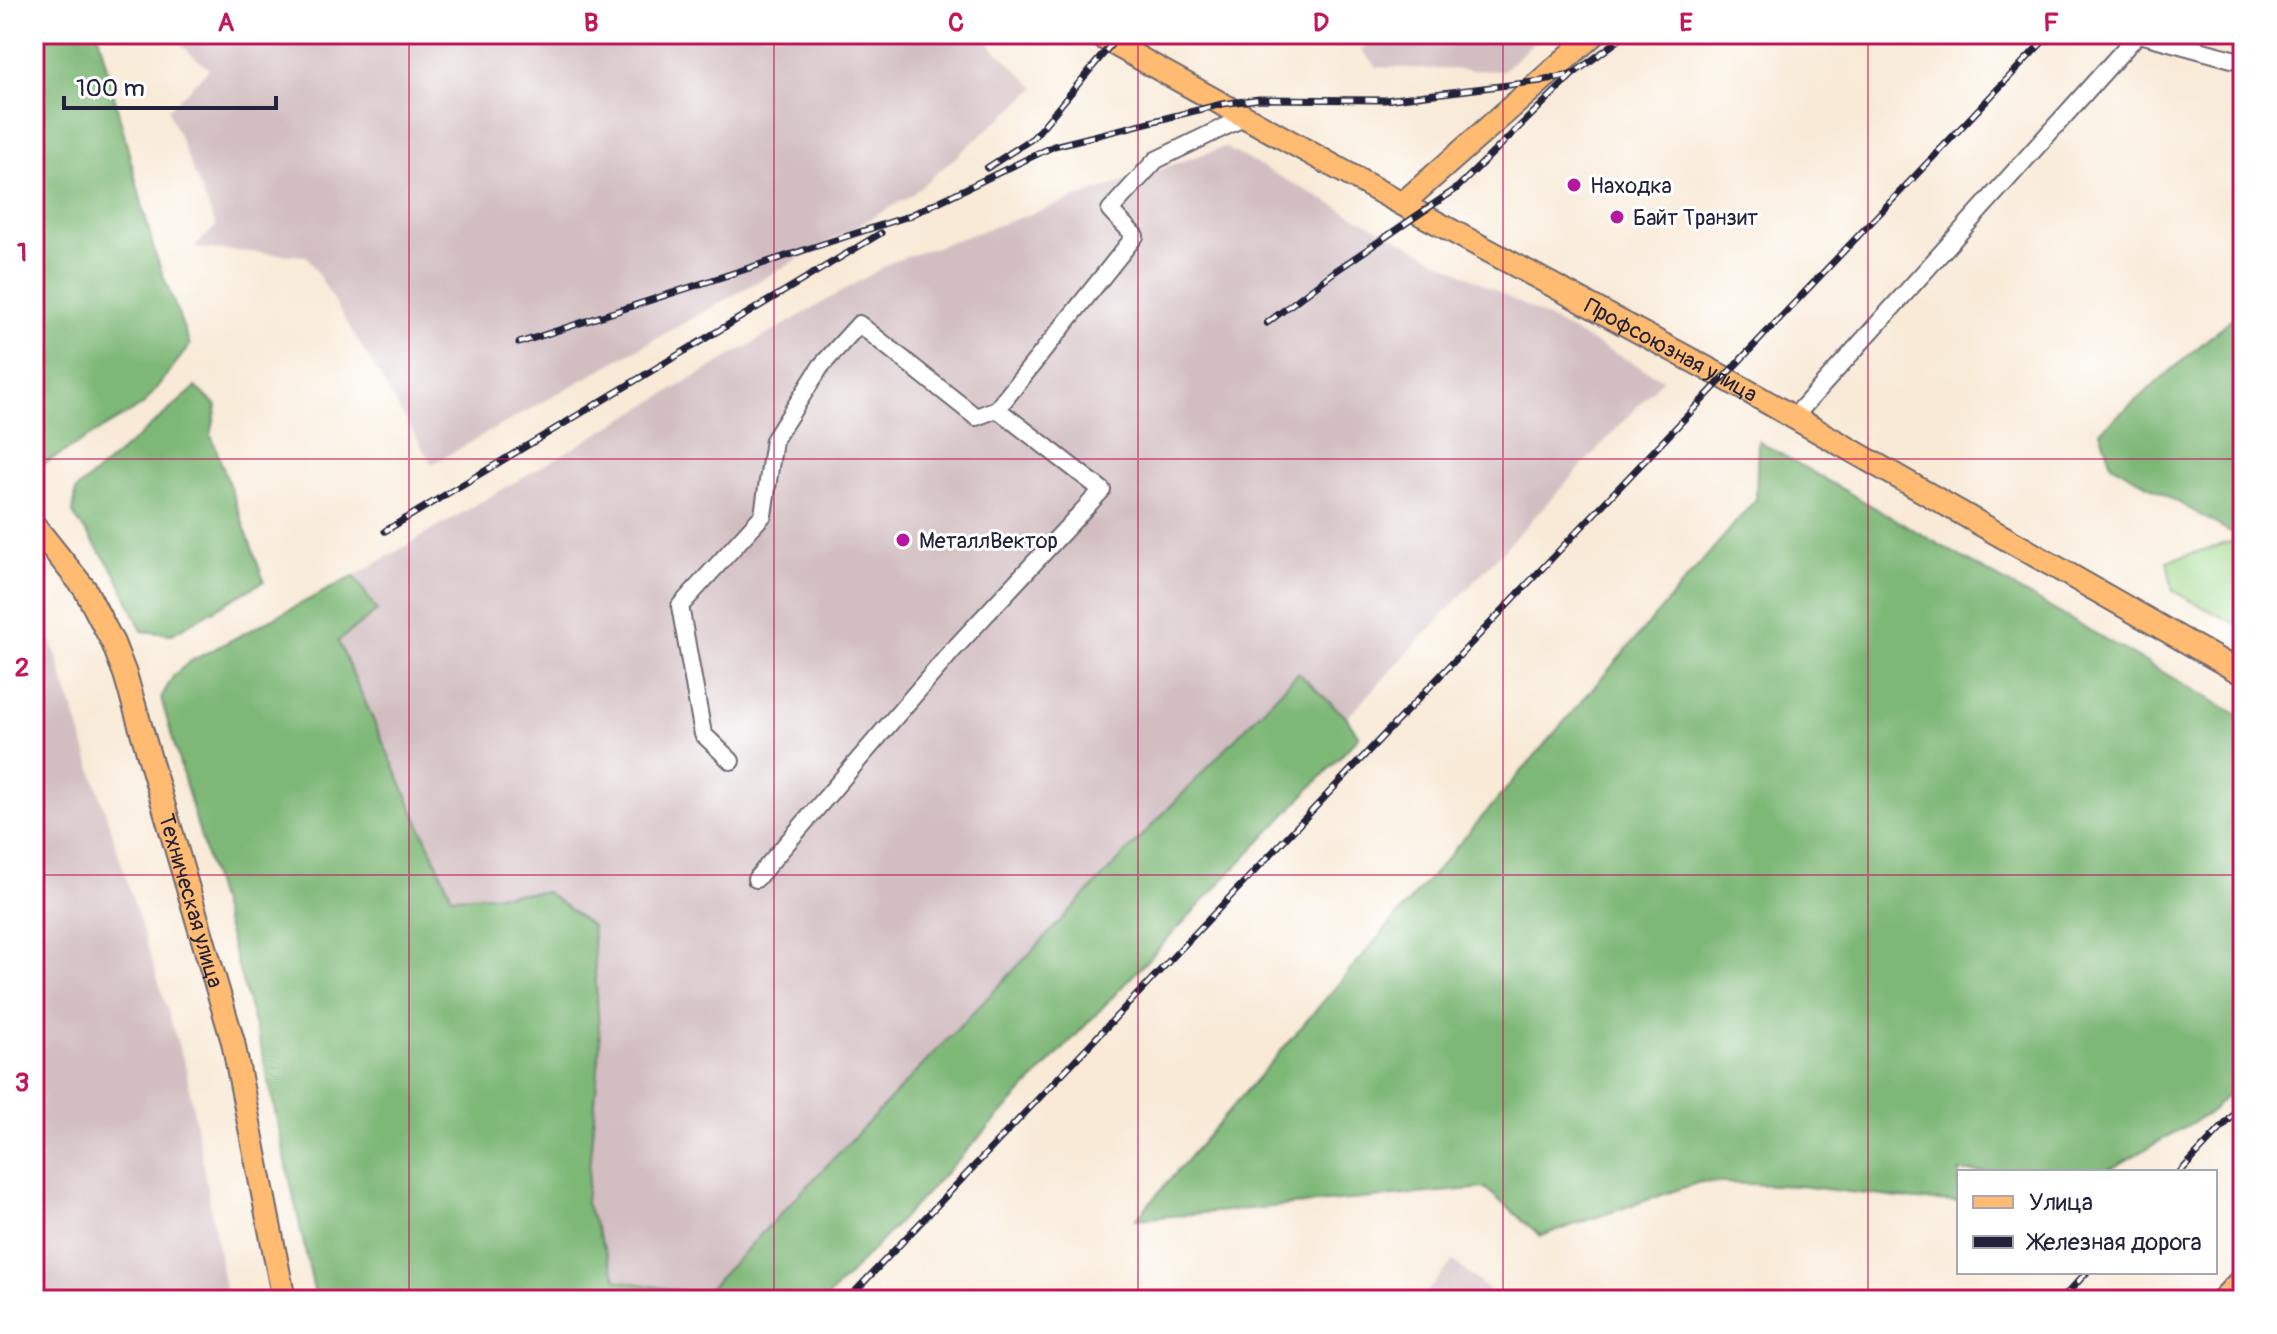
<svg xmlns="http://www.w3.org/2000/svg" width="2277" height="1334" font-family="Pangolin,sans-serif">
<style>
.industrial{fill:#d2bec1}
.green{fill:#9ed88b;stroke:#607d63;stroke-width:2}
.forest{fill:#7eb877;stroke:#506d59;stroke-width:2}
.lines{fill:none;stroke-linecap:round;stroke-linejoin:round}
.minor-casing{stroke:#6d6872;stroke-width:20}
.major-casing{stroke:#6d6872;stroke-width:26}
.minor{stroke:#fff;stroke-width:16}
.major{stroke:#febb71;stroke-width:22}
.rail-casing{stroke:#22223b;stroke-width:7}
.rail{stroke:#fff;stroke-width:4;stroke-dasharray:12;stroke-linecap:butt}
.grid{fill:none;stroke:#c2185b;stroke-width:2;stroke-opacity:0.55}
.poi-dot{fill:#b5179e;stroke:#fff;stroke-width:3}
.labels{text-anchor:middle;stroke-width:6;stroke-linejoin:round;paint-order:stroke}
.poi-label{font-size:22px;fill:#22223b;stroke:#fff;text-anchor:start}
.street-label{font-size:22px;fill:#22223b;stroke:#fff}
.neatline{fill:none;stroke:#c2185b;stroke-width:3}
.grid-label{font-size:26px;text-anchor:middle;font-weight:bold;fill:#c2185b}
</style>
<rect width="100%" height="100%" fill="#fff"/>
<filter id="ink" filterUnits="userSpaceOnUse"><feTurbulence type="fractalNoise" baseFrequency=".0125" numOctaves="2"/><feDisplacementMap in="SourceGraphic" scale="16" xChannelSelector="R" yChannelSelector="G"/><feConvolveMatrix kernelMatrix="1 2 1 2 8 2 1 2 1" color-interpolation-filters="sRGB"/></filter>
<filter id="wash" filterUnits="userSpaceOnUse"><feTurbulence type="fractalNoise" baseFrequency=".006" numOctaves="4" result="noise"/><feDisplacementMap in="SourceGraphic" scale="32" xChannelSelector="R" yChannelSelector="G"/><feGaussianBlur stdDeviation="1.8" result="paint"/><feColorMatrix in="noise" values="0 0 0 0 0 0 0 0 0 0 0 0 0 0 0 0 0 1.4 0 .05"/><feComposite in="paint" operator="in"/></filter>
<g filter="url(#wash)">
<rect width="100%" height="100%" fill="#f8ead7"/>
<!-- industrial -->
<g class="industrial">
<polygon points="182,34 979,34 1036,88 909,197 432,464 307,256 194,248 216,226 168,110 209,69 182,46"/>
<polygon points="1377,34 1544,34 1502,71 1377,67 1361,50"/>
<polygon points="1224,147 1663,379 1347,718 1297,673 703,1295 617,1280 586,1203 600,1045 546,892 452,897 338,640 377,611 354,576 892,262"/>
<polygon points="34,630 52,642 186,1069 227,1300 34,1300"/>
<polygon points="1453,1261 1500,1300 1420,1300"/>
</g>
<!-- green -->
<polygon class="green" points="2243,538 2243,599 2235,604 2243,613 2243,624 2239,626 2173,591 2167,561"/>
<!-- forest -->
<g class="forest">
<polygon points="34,34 98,34 155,254 190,345 144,404 37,468 34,465"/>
<polygon points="2243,309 2243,529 2232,533 2111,464 2100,431"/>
<polygon points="196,387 217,406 211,435 264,581 172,634 142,631 116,574 73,514 76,490"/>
<polygon points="1758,441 2243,718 2243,1078 2211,1112 2114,1167 2099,1172 1959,1172 1959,1202 1916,1200 1800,1186 1700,1182 1541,1236 1485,1188 1136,1219 1756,499"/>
<polygon points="354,576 377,611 338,641 452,897 546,892 592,926 600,1045 586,1203 617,1280 703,1295 1298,673 1347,718 1359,737 825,1300 316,1300 262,1051 161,698 174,675 191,661"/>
</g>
</g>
<g filter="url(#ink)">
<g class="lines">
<defs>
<g id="minor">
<polyline points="2140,34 2243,62"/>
<polyline points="1794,417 2138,34"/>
<polyline points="731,761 703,734 680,606 763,515 774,440 821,366 859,324 976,417 997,409"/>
<polyline points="756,879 952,651 1102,490 997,409 1135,236 1110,210 1156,160 1245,117"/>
</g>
<g id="major">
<path id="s1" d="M1096 34 1402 204 1723 377 2243 674"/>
<polyline points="1402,204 1594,34"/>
<path id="s2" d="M34 525 85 589 113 643 125 674 233 1042 284 1300"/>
<polyline points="2222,1300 2243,1278"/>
</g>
</defs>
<!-- minor casing -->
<use href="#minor" class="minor-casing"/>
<!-- major casing -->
<use href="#major" class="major-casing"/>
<!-- minor -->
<use href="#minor" class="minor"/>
<!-- major -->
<use href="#major" class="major"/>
<defs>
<g id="rail">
<polyline points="987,168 1033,138 1120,34"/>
<polyline points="1267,323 1334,272 1456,189 1573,74"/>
<polyline points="519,343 909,216 1054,146 1222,104 1259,99 1385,100 1541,81 1573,74 1627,34"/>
<polyline points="385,531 881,233"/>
<polyline points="2180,1172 2243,1105"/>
<polyline points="847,1300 2050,34"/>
<polyline points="2061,1300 2087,1272"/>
</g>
</defs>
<!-- rail casing -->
<use href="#rail" class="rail-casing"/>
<!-- rail -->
<use href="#rail" class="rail"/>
</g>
</g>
<!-- grid -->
<path class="grid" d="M409 34V1300M774 34V1300M1138 34V1300M1503 34V1300M1868 34V1300M34 459H2243M34 875H2243"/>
<!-- markers -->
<g class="poi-dot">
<circle cx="1574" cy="185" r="8"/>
<circle cx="1617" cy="217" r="8"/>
<circle cx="903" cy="540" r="8"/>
</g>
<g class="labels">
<!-- poi labels -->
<g class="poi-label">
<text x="1590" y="193">Находка</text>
<text x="1633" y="225">Байт Транзит</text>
<text x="919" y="548">МеталлВектор</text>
</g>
<!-- street labels -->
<g class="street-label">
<text dy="8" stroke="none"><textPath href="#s1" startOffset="656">Профсоюзная улица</textPath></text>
<text dy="8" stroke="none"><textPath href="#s2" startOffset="412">Техническая улица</textPath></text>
</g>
</g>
<!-- margin -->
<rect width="2277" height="1334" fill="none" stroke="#fff" stroke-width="88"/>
<!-- legend -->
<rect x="1957" y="1170" width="260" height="104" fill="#ffffff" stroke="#a7a7b1" stroke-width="2"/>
<rect x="1973" y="1196" width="40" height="12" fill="#febb71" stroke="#a7a7b1" stroke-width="2"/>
<text x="2029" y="1210" font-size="24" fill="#22223b">Улица</text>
<rect x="1973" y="1236" width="40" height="12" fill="#22223b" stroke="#a7a7b1" stroke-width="2"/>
<text x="2029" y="1250" font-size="24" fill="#22223b">Железная дорога</text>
<!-- scale -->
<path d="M64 96v12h212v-12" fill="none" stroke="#22223b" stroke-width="4"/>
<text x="76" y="96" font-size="24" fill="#22223b" stroke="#ffffff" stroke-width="6" paint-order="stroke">100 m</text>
<rect x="44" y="44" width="2189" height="1246" class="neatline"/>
<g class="grid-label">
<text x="226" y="31">A</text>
<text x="591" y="31">B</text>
<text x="956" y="31">C</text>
<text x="1321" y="31">D</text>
<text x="1686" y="31">E</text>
<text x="2051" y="31">F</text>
<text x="22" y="261">1</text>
<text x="22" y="676">2</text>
<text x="22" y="1091">3</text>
</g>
</svg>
